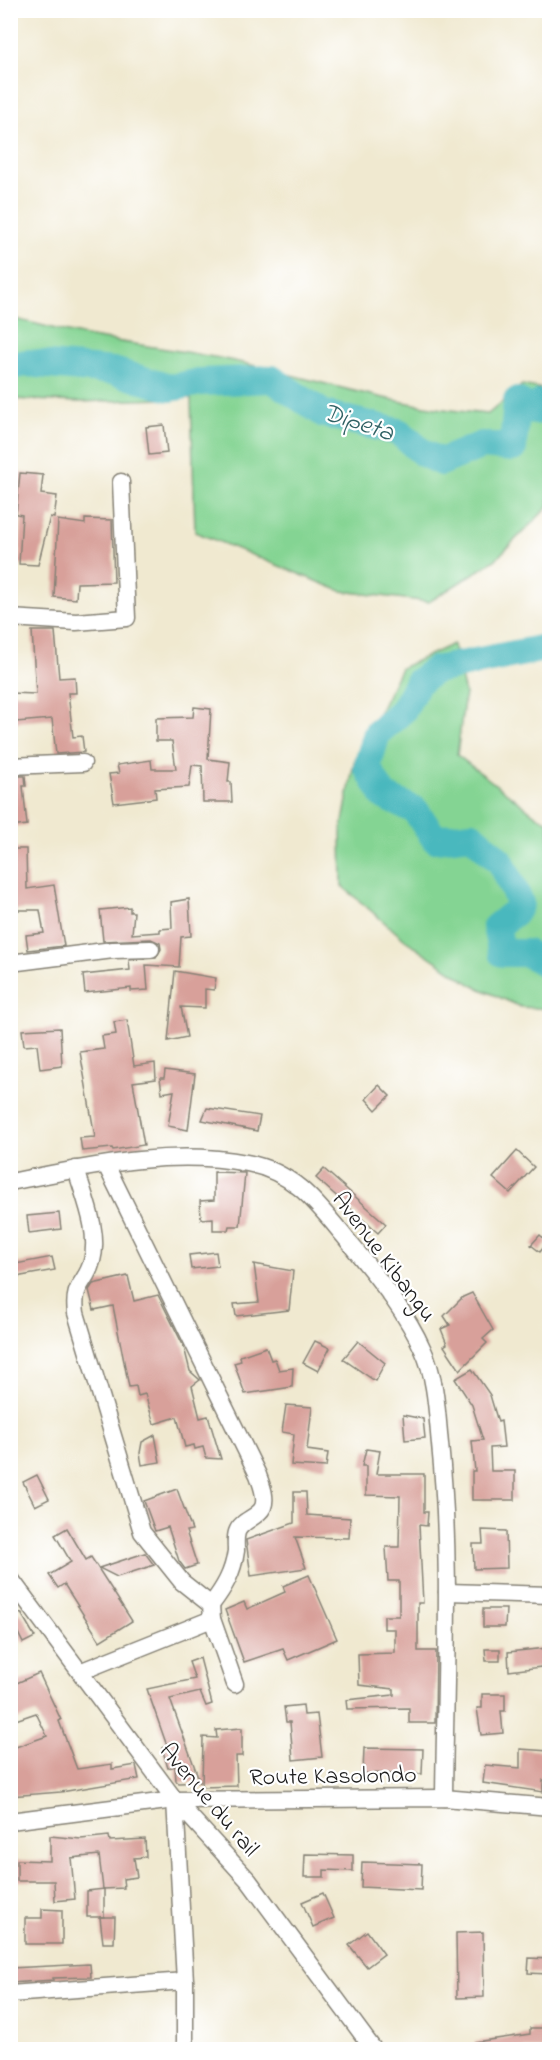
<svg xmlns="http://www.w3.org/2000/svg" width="560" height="2060" font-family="'Indie Flower',sans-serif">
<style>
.green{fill:#84d493;stroke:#507858;stroke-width:1.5}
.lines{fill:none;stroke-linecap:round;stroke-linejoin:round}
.river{stroke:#48b8be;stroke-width:28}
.building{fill:#d8a09a}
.street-casing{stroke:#868276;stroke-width:19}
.street{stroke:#fff;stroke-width:16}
.labels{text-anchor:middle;stroke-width:4.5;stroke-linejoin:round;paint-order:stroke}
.street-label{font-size:24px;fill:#1c1c1c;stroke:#fff}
.water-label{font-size:26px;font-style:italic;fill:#306265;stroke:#fff}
</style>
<rect width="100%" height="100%" fill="#fff"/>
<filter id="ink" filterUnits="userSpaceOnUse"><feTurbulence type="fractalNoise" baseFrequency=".0167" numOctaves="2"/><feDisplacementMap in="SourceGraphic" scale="12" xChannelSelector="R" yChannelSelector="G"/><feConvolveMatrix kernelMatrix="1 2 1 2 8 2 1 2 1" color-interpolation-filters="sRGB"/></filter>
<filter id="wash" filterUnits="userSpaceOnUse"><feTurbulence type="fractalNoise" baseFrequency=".008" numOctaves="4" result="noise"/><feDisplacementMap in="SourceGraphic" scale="24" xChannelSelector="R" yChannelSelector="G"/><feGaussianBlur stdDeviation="1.35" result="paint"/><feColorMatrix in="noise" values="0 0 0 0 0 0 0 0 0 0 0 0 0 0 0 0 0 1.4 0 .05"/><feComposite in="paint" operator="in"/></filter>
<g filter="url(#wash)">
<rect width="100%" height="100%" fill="#f0e9d0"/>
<!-- green -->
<g class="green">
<path d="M11 318C34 323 58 330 81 335 132 345 184 350 234 361 319 380 400 408 488 414L522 385 549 390V506L495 560 429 602 341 591 195 532 191 398 78 402 11 399Z"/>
<polygon points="453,644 465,693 457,755 537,816 549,822 549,1009 521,1007 472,985 405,940 342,886 341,833 354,762 401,668"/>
</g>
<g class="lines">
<!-- river -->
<g class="river">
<polyline points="10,366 27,363 113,371 170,388 201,382 272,379 324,414 399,432 423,453 441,462 482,445 513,448 517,401 535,411 541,403 550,404"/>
<polyline points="550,647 435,670 418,682 403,710 377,733 367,767 384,796 415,810 435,839 472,835 501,862 520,903 516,911 496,927 502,953 527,953 550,966"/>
</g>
</g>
<g id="blocks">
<!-- building -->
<g class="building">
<polygon points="164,425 167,453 149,455 146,427"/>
<polygon points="20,473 43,475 41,494 57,496 54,518 50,517 38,565 19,564 22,515 16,514"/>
<polygon points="85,519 112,520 114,582 77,583 76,599 54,597 58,520 85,524"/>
<polygon points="32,631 55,631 59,678 75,677 76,693 68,693 73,737 82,736 84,752 56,754 52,719 16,722 13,712 10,712 10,693 36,694"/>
<polygon points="194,707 211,709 208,759 230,762 228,782 231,782 232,802 203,802 202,766 192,765 189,787 155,789 156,798 114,803 109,774 119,773 117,765 151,760 152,769 176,769 172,741 156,741 156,718 193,717"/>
<polygon points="10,776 25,776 26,786 23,786 27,825 10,827"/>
<polygon points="10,849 26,849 27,889 54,885 64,946 28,950 26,935 44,933 40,910 10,910"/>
<polygon points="189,899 191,936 181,937 179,967 146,965 148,990 131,991 131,988 85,993 83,975 130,970 129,960 156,958 161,949 160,943 151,939 103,941 100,910 130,907 130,912 134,912 132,934 160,932 160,929 172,928 171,902"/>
<polygon points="175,971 216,978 214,990 205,989 205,1008 181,1007 187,1037 168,1041"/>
<polygon points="127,1020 134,1066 155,1063 156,1079 133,1082 144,1145 113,1150 112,1148 82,1151 80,1138 95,1137 80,1052 104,1049 102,1036 116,1034 114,1022"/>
<polygon points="60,1028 62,1066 40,1069 37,1045 24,1046 22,1030"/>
<polygon points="165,1070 195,1074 188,1130 168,1126 174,1091 162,1093 160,1078 164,1078"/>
<polygon points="379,1085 390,1096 376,1110 366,1099"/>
<polygon points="207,1108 260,1116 257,1131 202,1120"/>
<polygon points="517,1151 534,1167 510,1193 493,1178"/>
<polygon points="324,1169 386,1224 378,1233 316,1178"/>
<polygon points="214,1172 245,1173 240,1226 229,1226 228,1230 213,1230 213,1218 201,1219 200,1201 214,1200"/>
<polygon points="59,1213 61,1229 29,1233 27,1216"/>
<polygon points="540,1235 548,1242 540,1252 531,1245"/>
<polygon points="216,1252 218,1266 191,1269 189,1255"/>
<polygon points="52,1257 55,1270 10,1278 10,1265"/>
<polygon points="254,1264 293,1271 289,1310 236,1316 234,1304 259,1302"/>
<polygon points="128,1276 134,1301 158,1295 184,1347 190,1371 200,1380 192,1386 200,1418 208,1416 221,1459 206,1458 203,1447 195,1449 194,1445 185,1447 177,1417 154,1424 145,1394 138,1396 136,1386 129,1387 113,1306 94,1310 89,1290 93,1284"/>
<polygon points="472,1293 493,1330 483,1339 487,1343 460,1370 444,1346 447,1344 441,1329 450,1325 444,1316 463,1297"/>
<polygon points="315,1341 330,1348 318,1371 303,1363"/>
<polygon points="358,1341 385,1363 375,1381 343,1359"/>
<polygon points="266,1347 271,1360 275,1359 279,1370 293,1368 292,1387 245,1394 234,1363 241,1361 240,1356"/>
<polygon points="472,1369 490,1395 498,1422 501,1421 504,1447 490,1448 491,1471 515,1471 515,1500 472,1500 472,1471 475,1471 472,1441 483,1440 472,1405 455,1379"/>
<polygon points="286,1405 312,1407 307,1450 328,1453 326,1467 291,1465 294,1434 282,1432"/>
<polygon points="403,1415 423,1419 425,1438 405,1440"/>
<polygon points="155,1435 160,1462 142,1465 140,1453 142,1442"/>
<polygon points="366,1449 380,1451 376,1474 424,1474 424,1512 428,1512 427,1526 419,1525 423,1603 418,1603 418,1651 436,1651 435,1723 409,1723 409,1708 347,1709 346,1700 394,1695 394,1689 359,1685 358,1654 395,1653 395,1629 384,1629 384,1616 399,1616 399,1581 388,1581 386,1547 399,1547 400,1496 366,1495 366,1466 362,1466"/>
<polygon points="37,1475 49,1499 35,1506 23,1482"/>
<polygon points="177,1489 192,1530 186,1531 197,1565 185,1569 179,1561 168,1527 155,1531 144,1501"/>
<polygon points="294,1492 306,1492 307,1515 350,1518 349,1538 295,1537 306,1568 251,1576 246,1540 294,1523"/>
<polygon points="67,1528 86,1560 91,1557 132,1621 100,1641 64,1584 58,1588 49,1575 71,1562 55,1535"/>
<polygon points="482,1530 506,1531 507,1568 474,1569 473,1544 483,1544"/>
<polygon points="145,1553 154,1565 117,1577 99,1568"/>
<polygon points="309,1575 337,1639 288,1660 283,1649 244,1662 225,1610 244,1602 247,1609 285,1592 283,1586"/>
<polygon points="483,1609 506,1609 505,1627 483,1627"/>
<polygon points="21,1613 35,1637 23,1643 17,1631 10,1635 10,1619"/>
<polygon points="547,1648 549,1666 509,1671 508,1652"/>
<polygon points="485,1649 500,1649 500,1661 486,1661"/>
<polygon points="200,1658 212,1704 206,1706 200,1692 170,1699 200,1782 179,1783 176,1781 175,1766 168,1768 162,1748 167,1746 147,1689 195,1679 189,1662"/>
<polygon points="39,1673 61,1720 59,1721 77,1769 112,1764 112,1769 136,1765 139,1779 61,1792 10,1796 10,1749 47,1736 36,1713 10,1722 10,1686"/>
<polygon points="482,1694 505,1694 505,1711 501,1711 503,1733 481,1735 477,1708 482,1708"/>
<polygon points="303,1705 304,1715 317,1714 322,1757 293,1760 290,1722 286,1722 284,1707"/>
<polygon points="242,1728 242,1756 236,1756 237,1786 202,1787 203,1737 217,1738 216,1730"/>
<polygon points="364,1748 423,1749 422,1774 363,1773"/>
<polygon points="520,1749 549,1751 549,1780 543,1780 543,1792 483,1783 485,1765 520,1768"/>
<polygon points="50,1836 81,1839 109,1836 110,1841 145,1839 146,1857 134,1858 137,1877 123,1879 124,1888 103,1889 99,1855 71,1858 75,1899 55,1901 54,1881 17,1881 17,1860 50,1861"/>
<polygon points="305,1854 353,1855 353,1871 324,1870 324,1877 304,1877"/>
<polygon points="362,1862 422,1864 421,1890 361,1887"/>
<polygon points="104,1889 104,1917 87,1917 87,1891"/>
<polygon points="323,1893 334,1918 313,1927 302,1902"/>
<polygon points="42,1909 62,1910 62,1944 25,1944 25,1918 42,1918"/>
<polygon points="100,1917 115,1917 114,1943 103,1943"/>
<polygon points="367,1931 384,1954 367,1967 349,1945"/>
<polygon points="483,1932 484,1997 457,1998 456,1933"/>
<polygon points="529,1958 549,1959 548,1974 528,1973"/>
<polygon points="90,1964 91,1977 53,1978 53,1980 10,1983 10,1968"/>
<polygon points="530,2028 549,2028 549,2049 475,2049 475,2042 530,2034"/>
</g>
</g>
</g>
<g filter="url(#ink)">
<use href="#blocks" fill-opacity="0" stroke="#868276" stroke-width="1.5"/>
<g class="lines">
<defs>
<g id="street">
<polyline points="10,618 76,622 127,618 121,482"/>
<polyline points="10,766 83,763"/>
<polyline points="10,963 113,950 151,949"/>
<path d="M106 1165 258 1475C261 1484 267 1497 263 1507 258 1518 241 1520 237 1532 235 1538 236 1545 236 1551 233 1573 224 1588 211 1605"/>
<path d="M76 1169C84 1197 100 1232 92 1261 86 1285 72 1283 76 1313L142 1532 182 1582 211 1605 212 1619 235 1684"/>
<path d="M10 1182C88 1167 169 1148 247 1163 294 1172 316 1202 344 1236 372 1271 405 1309 423 1350 436 1377 437 1414 440 1444 452 1561 445 1680 444 1798"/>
<polyline points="10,1578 175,1800 249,1881 374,2050"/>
<polyline points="447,1592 550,1595"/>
<polyline points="82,1671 212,1619"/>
<polyline points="175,1800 185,1981 185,2050"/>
<polyline points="10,1821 175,1800 444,1798 550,1807"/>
<polyline points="10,1994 185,1981"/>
</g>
</defs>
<!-- street casing -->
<use href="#street" class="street-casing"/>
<!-- street -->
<use href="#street" class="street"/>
</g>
</g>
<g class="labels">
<!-- street labels -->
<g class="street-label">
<text transform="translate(385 1256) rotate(53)" y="8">Avenue Kibangu</text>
<text transform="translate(333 1775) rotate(-1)" y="8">Route Kasolondo</text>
<text transform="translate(210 1799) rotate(50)" y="8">Avenue du rail</text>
</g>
<!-- water labels -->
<g class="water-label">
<text transform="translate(359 421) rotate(18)" y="9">Dipeta</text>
</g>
</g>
<!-- margin -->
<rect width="560" height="2060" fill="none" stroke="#fff" stroke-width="36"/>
</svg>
